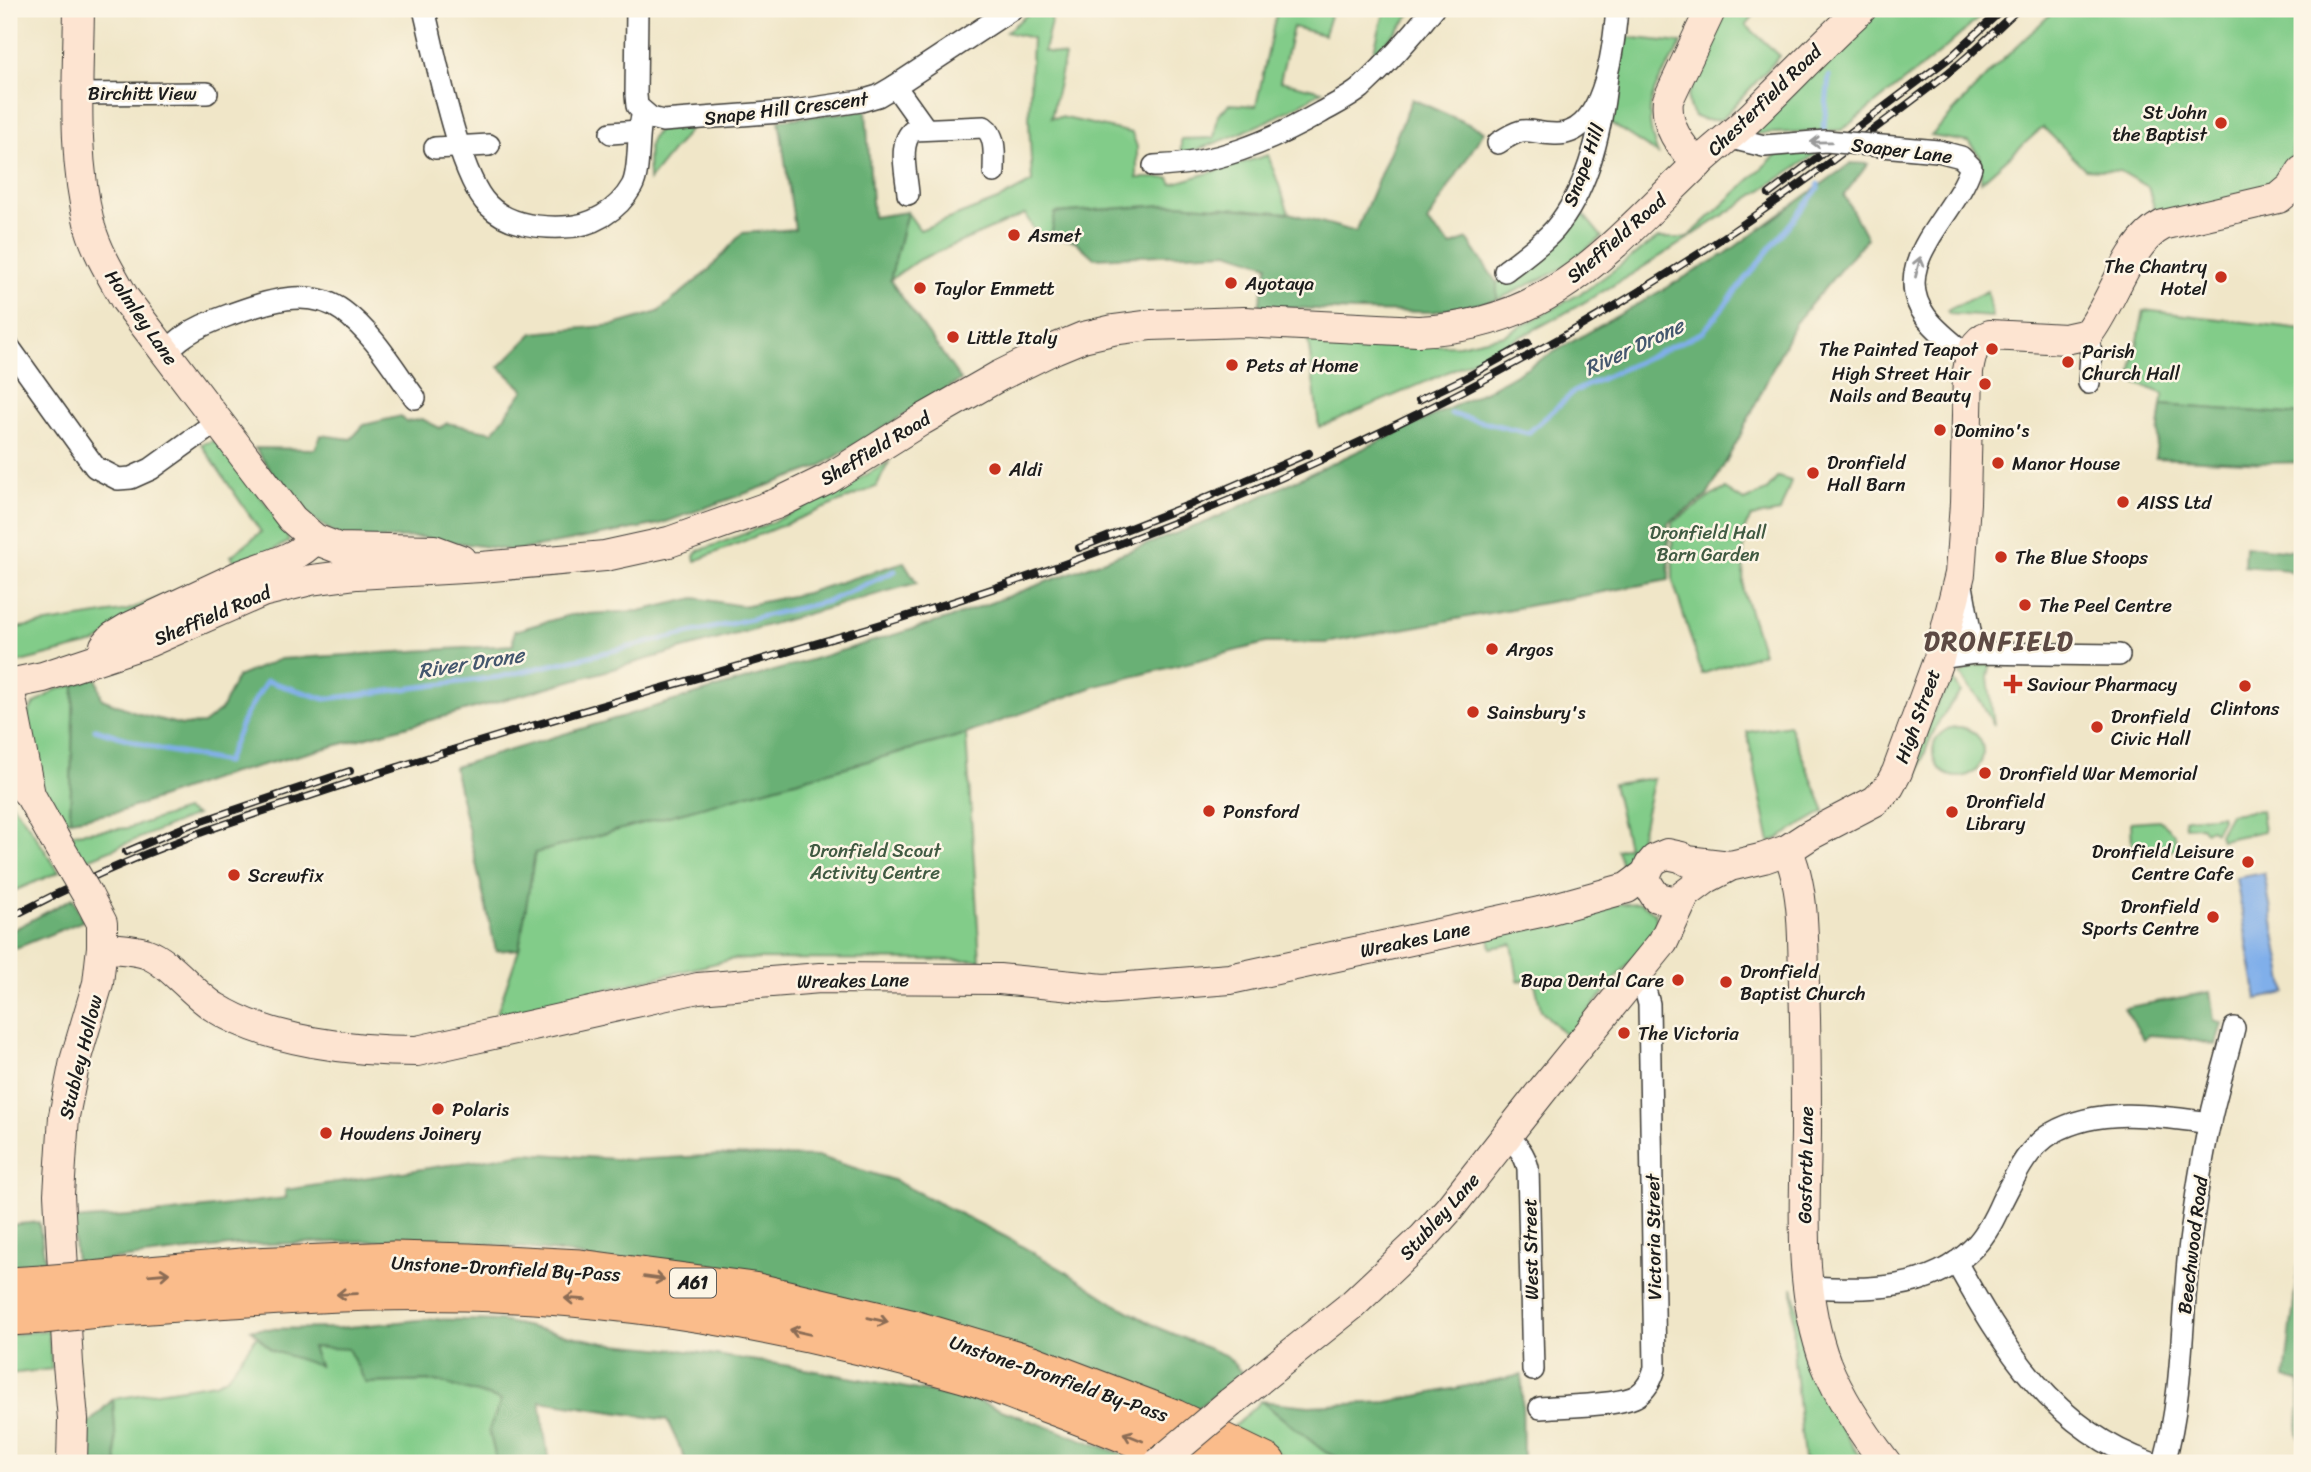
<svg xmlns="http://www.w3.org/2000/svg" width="2311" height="1472" font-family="Sriracha,sans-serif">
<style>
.green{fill:#82cc89;stroke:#4f7452;stroke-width:2}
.forest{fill:#69b075;stroke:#426648;stroke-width:2}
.water{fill:#80afea;stroke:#4e6683;stroke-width:2}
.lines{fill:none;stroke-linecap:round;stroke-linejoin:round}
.stream{stroke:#80afea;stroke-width:5}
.street-casing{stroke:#3c3a36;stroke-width:24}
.secondary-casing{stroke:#3c3a36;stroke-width:32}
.highway-casing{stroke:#3c3a36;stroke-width:39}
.street{stroke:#fff;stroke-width:21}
.secondary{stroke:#fde4d1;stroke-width:30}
.highway{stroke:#fabc8b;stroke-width:37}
.rail-casing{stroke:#1c1c1c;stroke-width:8}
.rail{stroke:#fcf5e5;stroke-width:5;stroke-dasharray:16;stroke-linecap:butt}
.street-bridge-casing{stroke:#3c3a36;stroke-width:24;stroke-linecap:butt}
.secondary-bridge-casing{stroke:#3c3a36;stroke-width:32;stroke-linecap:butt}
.highway-bridge-casing{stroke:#3c3a36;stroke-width:39;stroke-linecap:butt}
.street-bridge{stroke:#fff;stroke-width:21}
.secondary-bridge{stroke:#fde4d1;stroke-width:30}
.highway-bridge{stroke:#fabc8b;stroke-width:37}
.oneway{stroke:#999}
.oneway2{stroke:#8b6c54}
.poi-dot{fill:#c8321e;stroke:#fcf5e5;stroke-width:2.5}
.labels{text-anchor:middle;stroke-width:5;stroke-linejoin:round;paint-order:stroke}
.shield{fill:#fcf5e5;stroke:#5f5d58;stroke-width:2}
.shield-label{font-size:18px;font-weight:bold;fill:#1c1c1c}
.street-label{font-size:19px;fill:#1c1c1c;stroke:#fcf5e5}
.poi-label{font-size:19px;fill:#1c1c1c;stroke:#fcf5e5;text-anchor:start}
.park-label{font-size:19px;fill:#405a42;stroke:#fcf5e5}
.water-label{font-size:21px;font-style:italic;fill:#44576e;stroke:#fcf5e5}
.district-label{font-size:26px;font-weight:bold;letter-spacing:2px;fill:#5d4a44;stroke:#fcf5e5}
</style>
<rect width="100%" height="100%" fill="#fcf5e5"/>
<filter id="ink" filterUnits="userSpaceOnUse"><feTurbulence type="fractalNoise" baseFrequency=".0143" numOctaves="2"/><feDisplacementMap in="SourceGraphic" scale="14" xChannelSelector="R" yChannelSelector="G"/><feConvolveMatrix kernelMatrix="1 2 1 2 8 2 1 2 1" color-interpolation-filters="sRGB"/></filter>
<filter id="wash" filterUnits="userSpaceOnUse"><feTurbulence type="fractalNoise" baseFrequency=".00686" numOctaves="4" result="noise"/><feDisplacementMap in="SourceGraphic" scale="28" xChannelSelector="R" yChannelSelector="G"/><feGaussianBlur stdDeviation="1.57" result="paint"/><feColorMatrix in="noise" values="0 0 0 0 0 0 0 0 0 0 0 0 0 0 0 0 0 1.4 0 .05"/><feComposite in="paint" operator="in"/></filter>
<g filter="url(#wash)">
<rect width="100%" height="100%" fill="#f0e6c8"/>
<!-- green -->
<g class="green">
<polygon points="1034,9 1054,9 1044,51 1065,56 1051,118 1061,117 1132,133 1137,147 1137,178 1169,178 1172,184 1268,155 1289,213 1178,204 1056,213 1051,237 1037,235 1025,214 917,261 890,280 907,212 920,230 1000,199 1032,182 1029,120 1032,38 1006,32"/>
<path d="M1253 9H1332L1324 35 1293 27 1280 81 1322 91C1278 119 1231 139 1181 155V139L1214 138 1218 115 1230 104 1256 106 1276 14Z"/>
<polygon points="1385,9 1413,9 1404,23 1372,57"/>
<path d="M1723 9H1759L1746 25 1780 56 1722 119C1701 123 1688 119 1688 96L1716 32Z"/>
<polygon points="1877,9 1989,9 1941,52 1842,130 1752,134"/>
<polygon points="2056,9 2302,9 2302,97 2289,169 2275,190 2158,221 2148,187 2120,171 2085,169 2043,127 1981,182 1980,156 1968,142 1931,136 1993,69"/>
<path d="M1626 37 1682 43C1657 85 1638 103 1658 154L1609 122Z"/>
<path d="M691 128 649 180C649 164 643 136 662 129 670 127 682 129 691 128Z"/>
<path d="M1821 151C1728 211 1636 277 1537 328 1467 366 1393 396 1319 427L1308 339 1383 346 1459 345 1505 335 1585 291 1658 238H1687L1776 155Z"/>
<polygon points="1579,209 1602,237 1556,272 1497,300 1497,283 1529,259"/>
<polygon points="1987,291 1992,317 1949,314 1948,310"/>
<polygon points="2144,310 2302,329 2302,415 2162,405 2164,394 2130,381"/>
<polygon points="213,441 224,446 285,530 289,542 239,567 231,556 261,532 201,444"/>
<path d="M889 462 876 487 695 561 694 556 698 551C766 528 827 498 889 462Z"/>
<polygon points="1778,477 1791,481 1780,512 1751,517 1744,530 1743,590 1763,653 1702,674 1673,581 1672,523 1713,495 1725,489 1744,501 1766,491"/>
<polygon points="200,582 95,643 9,665 9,629 128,610"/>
<polygon points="1991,664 1988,677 1994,726 1981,702 1960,675 1971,667"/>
<path d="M1953 679 1961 692C1938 717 1926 744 1917 778L1909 774 1936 706Z"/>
<polygon points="74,685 70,820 58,818 48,805 24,721 33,705 55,690"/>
<polygon points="1789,725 1825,811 1770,843 1747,732"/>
<circle cx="1958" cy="752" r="25"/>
<polygon points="966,734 980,960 733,959 496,1016 519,949 534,853"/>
<polygon points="1654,778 1640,839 1634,855 1622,866 1617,850 1628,847 1613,784"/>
<polygon points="9,800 27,823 59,872 9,893"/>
<polygon points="185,810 196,815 81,862 71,839 74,833 128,828"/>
<polygon points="2261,810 2264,831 2221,840 2219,834 2230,814"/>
<polygon points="2221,815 2222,819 2215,832 2211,829 2205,831 2201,826 2185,827 2184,819 2187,818"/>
<polygon points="2159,820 2175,834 2177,849 2146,855 2145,845 2132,847 2131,822"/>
<polygon points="1641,903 1655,913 1658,928 1567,1037 1541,1010 1534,979 1518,981 1512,944 1491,948 1488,931 1619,904"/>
<polygon points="1793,1287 1807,1354 1848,1439 1865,1463 1825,1463 1804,1459 1794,1361"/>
<polygon points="48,1330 52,1369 9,1374 9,1335"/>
<polygon points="257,1336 272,1350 319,1365 311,1347 348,1348 366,1383 437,1381 502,1400 489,1430 497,1463 549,1463 117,1463 113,1399 215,1383 226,1378"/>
<polygon points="1261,1401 1325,1452 1351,1463 1299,1463 1230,1430"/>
</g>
<!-- forest -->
<g class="forest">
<polygon points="1412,99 1484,131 1427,222 1451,246 1467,239 1497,283 1497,300 1433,312 1354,311 1259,306 1268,265 1228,252 1094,258 1075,241 1051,237 1055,213 1178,204 1289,213 1356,232"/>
<polygon points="866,110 873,217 907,212 890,280 961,380 819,467 660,524 515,551 419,537 344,540 296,507 255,448 315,449 321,435 351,439 364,425 401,416 406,422 422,419 440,428 447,423 493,432 524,390 499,367 533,333 614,325 658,312 709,270 742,233 795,229 779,120"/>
<polygon points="1851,163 1868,164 1844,195 1867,238 1795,323 1739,438 1707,496 1668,523 1669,580 1326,643 1266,643 1096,686 966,734 535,853 519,949 496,951 454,767 950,618 1209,521 1486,391 1725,254"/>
<polygon points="2162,405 2302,415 2302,462 2270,463 2155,458"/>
<polygon points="2245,546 2302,552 2302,577 2288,570 2244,566"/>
<polygon points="904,562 917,583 457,713 229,774 119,812 70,820 74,685 96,676 102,699 143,715 182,725 203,724 221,710 237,677 280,659 513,645 514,631 570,615 639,611 695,598 742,606 806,593"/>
<polygon points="73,898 83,921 9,951 9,932"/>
<polygon points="2210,992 2214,1020 2222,1023 2216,1045 2178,1037 2148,1035 2144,1039 2124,1008"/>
<polygon points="526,1153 630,1160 726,1155 820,1157 893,1180 1006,1237 1068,1273 1115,1304 1161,1329 1227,1356 1243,1374 1192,1412 567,1253 441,1239 374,1241 238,1245 76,1264 72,1220 156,1214 286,1198 285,1190"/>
<polygon points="39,1222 46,1267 9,1270 9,1225"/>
<polygon points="2302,1233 2302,1447 2298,1434 2300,1382 2285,1377"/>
<polygon points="429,1319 501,1321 605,1343 688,1351 784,1365 977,1401 1133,1458 1127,1463 937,1463 882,1461 857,1463 687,1463 667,1420 540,1401 549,1463 497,1463 489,1430 501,1400 436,1381 366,1383 348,1349 312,1347 319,1366 271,1350 251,1329 339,1328"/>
<polygon points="1522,1375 1523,1463 1351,1463 1325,1452 1261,1401 1309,1406 1387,1402"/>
<polygon points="113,1399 117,1463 82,1463 83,1429"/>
</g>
<!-- water -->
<polygon class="water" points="2264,873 2286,993 2257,999 2236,878"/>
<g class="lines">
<!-- stream -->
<g class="stream">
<polyline points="1823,137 1829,76"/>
<polyline points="1451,414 1528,433 1575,391 1703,332 1818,189 1818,184"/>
<polyline points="95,729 159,749 226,762 246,714 267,681 325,699 499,677 829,601 895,571"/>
</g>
</g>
</g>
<g filter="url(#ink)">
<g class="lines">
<defs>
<g id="street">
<path d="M424 9C435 53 458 176 488 205 507 224 537 228 563 227 591 227 618 211 632 186 641 170 636 133 643 113"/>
<polyline points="637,9 636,95 637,106 651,118 663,121 794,111 861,101 878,96 895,86 1012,9"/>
<polyline points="895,86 925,128"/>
<polyline points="77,94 207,93"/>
<polyline points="611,133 638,131"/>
<polyline points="1727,137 1764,146"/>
<path d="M1498 143C1528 123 1524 133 1555 134 1605 136 1614 45 1617 9"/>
<polyline points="435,148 489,145"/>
<path d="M1938 151 1961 157 1971 167C1957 215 1886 264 1926 317 1938 333 1956 345 1970 358"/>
<path d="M1154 166C1214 165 1269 142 1320 113 1334 105 1349 98 1361 88 1387 64 1411 37 1433 9"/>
<path d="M908 194C907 176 897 142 914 130L984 127C997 136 994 158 994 172"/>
<path d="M1505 271C1522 258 1541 245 1555 229 1589 188 1602 127 1607 75"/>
<polyline points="2088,334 2091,354 2089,383"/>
<polyline points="9,347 95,467 118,479 131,478 151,469 219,420"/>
<path d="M165 352C172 347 178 340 186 335 199 326 215 320 229 315 265 302 309 286 343 311 373 333 393 368 415 398"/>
<polyline points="1961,580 1974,653"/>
<polyline points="1939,658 1974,653 2119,655"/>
<path d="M1507 1136C1518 1146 1524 1153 1528 1168L1533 1370"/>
<path d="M1956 1262C2003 1347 2054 1430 2151 1463"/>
<path d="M1808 1287C1866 1290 1931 1292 1974 1247 1987 1234 1995 1217 2002 1201 2015 1176 2027 1148 2052 1133 2099 1106 2159 1116 2210 1123"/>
<path d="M1540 1408C1562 1406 1622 1406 1638 1395 1648 1388 1652 1379 1655 1368L1649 1004 1646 993 1634 979"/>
<path d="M2164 1463C2184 1392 2181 1315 2190 1242 2195 1203 2201 1164 2209 1126 2216 1093 2226 1061 2234 1028"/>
</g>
<g id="secondary">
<path d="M79 9C78 81 72 156 90 227 97 252 112 276 125 299L292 519 315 539 338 548 434 550 461 560"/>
<path d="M1698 164C1680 146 1665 126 1668 100L1711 9"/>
<path d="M105 646 113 637 128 628C165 611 201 594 237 577 263 566 295 561 315 539"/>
<path d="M9 684 43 677 148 642 262 592 311 580 357 574 481 567 605 556 669 542 776 504 828 479 922 420 999 376 1054 349 1083 337 1113 330 1151 325 1244 322 1418 331C1551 325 1607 250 1696 165 1715 147 1737 131 1755 113 1791 78 1825 42 1861 9"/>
<polyline points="9,688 30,795"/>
<polyline points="16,780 30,795 54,838"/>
<path d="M1787 850C1805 886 1803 945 1804 985 1806 1035 1806 1084 1806 1133 1805 1211 1798 1290 1826 1364 1841 1401 1862 1432 1886 1463"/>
<path d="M1730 866 1687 861 1681 857 1667 854 1655 859 1650 865 1646 874 1647 883 1656 897 1671 901 1679 899 1707 878 1730 866 1764 858 1787 850 1810 835 1875 801 1889 787 1897 772 1939 658 1960 574 1965 503 1968 371C1971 355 1973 341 1990 335L2065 339 2088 334C2112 304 2128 242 2163 225L2279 198 2292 187 2302 171"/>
<path d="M102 947C116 949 132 949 145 953 171 962 192 994 216 1008 270 1042 355 1051 417 1051L698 988 820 978 999 979 1104 989 1230 979 1540 912 1627 888 1646 874"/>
<polyline points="1230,1403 1351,1306 1423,1238 1449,1209 1545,1087 1663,942 1685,895"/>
<polyline points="72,1463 73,1419 68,1364 59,1194 64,1116 75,1061 98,983 102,947 102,923 88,896"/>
</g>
<g id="highway">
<polyline points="91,1280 253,1266 394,1260 469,1262 580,1268 753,1291 910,1328 1032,1364 1174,1418 1267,1463"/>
<polyline points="9,1286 42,1284"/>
<path d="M97 1309C219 1300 341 1289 464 1292 633 1296 802 1326 964 1374 986 1380 1007 1389 1028 1397 1084 1417 1140 1440 1196 1463"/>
<polyline points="9,1317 42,1315"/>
</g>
</defs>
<!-- street casing -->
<use href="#street" class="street-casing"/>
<!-- secondary casing -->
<use href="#secondary" class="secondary-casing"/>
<!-- highway casing -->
<use href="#highway" class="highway-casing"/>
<!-- street -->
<use href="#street" class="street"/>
<!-- secondary -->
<use href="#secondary" class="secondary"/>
<!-- highway -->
<use href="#highway" class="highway"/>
<defs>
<g id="rail">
<polyline points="1769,194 1953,55 2003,9"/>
<polyline points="1419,400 1465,378 1528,343"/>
<polyline points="1079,548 1191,504 1309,453"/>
<polyline points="126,852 187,826 350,771"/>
<path d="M9 918C68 887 130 859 192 836 234 820 277 807 319 793 510 728 705 678 898 619 1237 516 1572 360 1854 144 1890 117 1927 91 1961 62 1981 45 1999 27 2018 9"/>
</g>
</defs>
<!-- rail casing -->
<use href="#rail" class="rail-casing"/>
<!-- rail -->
<use href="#rail" class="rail"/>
<defs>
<polyline id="street-bridge" points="1764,146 1826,141 1938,151"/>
<g id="secondary-bridge">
<polyline points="54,838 88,896"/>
<polyline points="1159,1463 1230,1403"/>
</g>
<g id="highway-bridge">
<polyline points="42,1284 91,1280"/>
<polyline points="42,1315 97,1309"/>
</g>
</defs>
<!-- street-bridge casing -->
<use href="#street-bridge" class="street-bridge-casing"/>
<!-- secondary-bridge casing -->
<use href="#secondary-bridge" class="secondary-bridge-casing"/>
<!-- highway-bridge casing -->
<use href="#highway-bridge" class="highway-bridge-casing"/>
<!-- street-bridge -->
<use href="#street-bridge" class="street-bridge"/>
<!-- secondary-bridge -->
<use href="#secondary-bridge" class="secondary-bridge"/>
<!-- highway-bridge -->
<use href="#highway-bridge" class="highway-bridge"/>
</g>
<!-- one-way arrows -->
<defs><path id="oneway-shaft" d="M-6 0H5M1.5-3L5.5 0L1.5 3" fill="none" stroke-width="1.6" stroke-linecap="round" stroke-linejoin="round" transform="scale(1.75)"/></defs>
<g class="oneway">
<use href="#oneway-shaft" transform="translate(1821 142) rotate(179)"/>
<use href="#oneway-shaft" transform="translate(1918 267) rotate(-76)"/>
</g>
<g class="oneway2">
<use href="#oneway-shaft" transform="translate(159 1274) rotate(-5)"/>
<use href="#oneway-shaft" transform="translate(654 1278) rotate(7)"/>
<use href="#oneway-shaft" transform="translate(347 1294) rotate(178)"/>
<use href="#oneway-shaft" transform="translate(575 1299) rotate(-176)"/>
<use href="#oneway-shaft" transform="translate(878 1320) rotate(13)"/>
<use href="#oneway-shaft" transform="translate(800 1332) rotate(-167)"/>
<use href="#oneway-shaft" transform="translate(1133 1437) rotate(-158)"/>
</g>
</g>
<!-- markers -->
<g class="poi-dot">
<circle cx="2221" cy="123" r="7"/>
<circle cx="1014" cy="235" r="7"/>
<circle cx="2221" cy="277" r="7"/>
<circle cx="1231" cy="283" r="7"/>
<circle cx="920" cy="288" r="7"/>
<circle cx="953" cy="337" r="7"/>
<circle cx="1992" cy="349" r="7"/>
<circle cx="2068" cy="362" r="7"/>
<circle cx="1232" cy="365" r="7"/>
<circle cx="1985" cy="384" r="7"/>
<circle cx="1940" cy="430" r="7"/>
<circle cx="1998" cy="463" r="7"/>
<circle cx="995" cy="469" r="7"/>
<circle cx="1813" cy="473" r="7"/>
<circle cx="2123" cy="502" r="7"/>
<circle cx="2001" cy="557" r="7"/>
<circle cx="2025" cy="605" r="7"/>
<circle cx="1492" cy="649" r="7"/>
<path d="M2009.5 673.5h7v7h7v7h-7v7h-7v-7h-7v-7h7z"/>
<circle cx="2245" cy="686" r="7"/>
<circle cx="1473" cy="712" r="7"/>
<circle cx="2097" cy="727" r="7"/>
<circle cx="1985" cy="773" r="7"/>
<circle cx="1209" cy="811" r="7"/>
<circle cx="1952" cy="812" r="7"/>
<circle cx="2248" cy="862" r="7"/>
<circle cx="234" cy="875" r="7"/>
<circle cx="2213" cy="917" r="7"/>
<circle cx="1678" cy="980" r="7"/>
<circle cx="1726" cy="982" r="7"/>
<circle cx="1624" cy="1033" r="7"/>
<circle cx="438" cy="1109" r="7"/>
<circle cx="326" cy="1133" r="7"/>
</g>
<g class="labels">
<!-- shield labels -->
<rect class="shield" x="670" y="1268.5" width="46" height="29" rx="5"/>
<g class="shield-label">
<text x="693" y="1289">A61</text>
</g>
<!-- street labels -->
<g class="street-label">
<text x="142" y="100">Birchitt View</text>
<text transform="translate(1764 100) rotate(-44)" y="7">Chesterfield Road</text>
<text transform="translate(786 108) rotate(-7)" y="7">Snape Hill Crescent</text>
<text transform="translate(1902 150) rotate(7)" y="7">Soaper Lane</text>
<text transform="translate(1583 165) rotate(-70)" y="7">Snape Hill</text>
<text transform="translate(1616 238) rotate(-41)" y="7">Sheffield Road</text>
<text transform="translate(142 317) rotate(55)" y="7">Holmley Lane</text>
<text transform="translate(875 448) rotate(-31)" y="7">Sheffield Road</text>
<text transform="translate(212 615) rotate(-23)" y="7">Sheffield Road</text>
<text transform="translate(1917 716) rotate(-70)" y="7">High Street</text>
<text transform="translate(1415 939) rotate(-12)" y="7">Wreakes Lane</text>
<text transform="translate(853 980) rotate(-1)" y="7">Wreakes Lane</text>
<text transform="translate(80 1057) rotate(-76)" y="7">Stubley Hollow</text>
<text transform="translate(1805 1165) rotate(-89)" y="7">Gosforth Lane</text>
<text transform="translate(1439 1216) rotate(-48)" y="7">Stubley Lane</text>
<text transform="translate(1653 1237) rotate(-91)" y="7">Victoria Street</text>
<text transform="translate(2192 1245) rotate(-83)" y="7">Beechwood Road</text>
<text transform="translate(1530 1249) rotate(-91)" y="7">West Street</text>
<text transform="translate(506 1268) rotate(3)" y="7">Unstone-Dronfield By-Pass</text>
<text transform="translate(1059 1378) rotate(19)" y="7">Unstone-Dronfield By-Pass</text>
</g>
<!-- poi labels -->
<g class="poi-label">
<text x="2207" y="119" text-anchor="end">St John<tspan x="2207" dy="22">the Baptist</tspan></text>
<text x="1028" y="242">Asmet</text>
<text x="2207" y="273" text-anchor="end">The Chantry<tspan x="2207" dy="22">Hotel</tspan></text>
<text x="1245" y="290">Ayotaya</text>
<text x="934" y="295">Taylor Emmett</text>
<text x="967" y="344">Little Italy</text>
<text x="1978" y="356" text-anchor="end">The Painted Teapot</text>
<text x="2082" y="358">Parish<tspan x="2082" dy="22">Church Hall</tspan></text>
<text x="1246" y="372">Pets at Home</text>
<text x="1971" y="380" text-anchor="end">High Street Hair<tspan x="1971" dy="22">Nails and Beauty</tspan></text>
<text x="1954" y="437">Domino's</text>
<text x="1827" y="469">Dronfield<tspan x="1827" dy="22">Hall Barn</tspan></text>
<text x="2012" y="470">Manor House</text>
<text x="1009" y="476">Aldi</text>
<text x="2137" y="509">AISS Ltd</text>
<text x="2015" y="564">The Blue Stoops</text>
<text x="2039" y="612">The Peel Centre</text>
<text x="1506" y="656">Argos</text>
<text x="2027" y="691">Saviour Pharmacy</text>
<text x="2245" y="715" text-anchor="middle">Clintons</text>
<text x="1487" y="719">Sainsbury's</text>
<text x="2111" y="723">Dronfield<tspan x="2111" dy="22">Civic Hall</tspan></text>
<text x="1999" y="780">Dronfield War Memorial</text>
<text x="1966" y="808">Dronfield<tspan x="1966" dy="22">Library</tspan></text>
<text x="1223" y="818">Ponsford</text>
<text x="2234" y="858" text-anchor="end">Dronfield Leisure<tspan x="2234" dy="22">Centre Cafe</tspan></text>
<text x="248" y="882">Screwfix</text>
<text x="2199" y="913" text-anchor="end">Dronfield<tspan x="2199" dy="22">Sports Centre</tspan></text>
<text x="1740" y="978">Dronfield<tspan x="1740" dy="22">Baptist Church</tspan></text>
<text x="1664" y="987" text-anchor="end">Bupa Dental Care</text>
<text x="1638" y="1040">The Victoria</text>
<text x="452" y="1116">Polaris</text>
<text x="340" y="1140">Howdens Joinery</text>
</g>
<!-- park labels -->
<g class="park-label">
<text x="1708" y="539">Dronfield Hall<tspan x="1708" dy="22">Barn Garden</tspan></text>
<text x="875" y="857">Dronfield Scout<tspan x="875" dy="22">Activity Centre</tspan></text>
</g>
<!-- water labels -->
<g class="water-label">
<text transform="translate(1634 347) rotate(-25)" y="7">River Drone</text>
<text transform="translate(471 663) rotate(-9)" y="7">River Drone</text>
</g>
<!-- district labels -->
<g class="district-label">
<text x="1999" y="650">DRONFIELD</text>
</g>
</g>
<!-- margin -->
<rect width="2311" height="1472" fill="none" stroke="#fcf5e5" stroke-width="35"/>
</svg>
